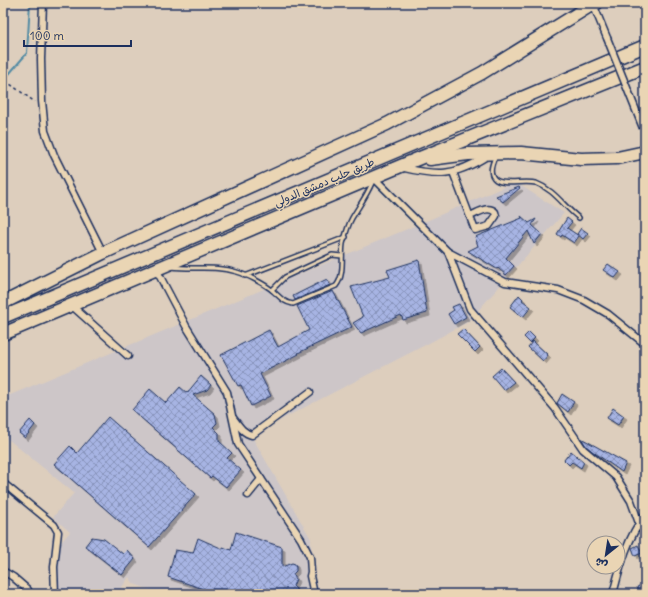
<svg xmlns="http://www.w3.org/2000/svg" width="648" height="597" font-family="Delius,'Playpen Sans Arabic',sans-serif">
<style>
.built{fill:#cdc6c8}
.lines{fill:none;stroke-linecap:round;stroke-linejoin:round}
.stream{stroke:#528ba4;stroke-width:2}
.building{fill:url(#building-cross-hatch);stroke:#1b2f5e;filter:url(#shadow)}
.lane-casing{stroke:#1b2f5e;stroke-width:6}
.street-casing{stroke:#1b2f5e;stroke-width:9}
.highway-casing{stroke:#1b2f5e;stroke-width:15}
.path{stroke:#1b2f5e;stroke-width:1.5;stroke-dasharray:3 3;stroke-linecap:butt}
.lane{stroke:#ead5b4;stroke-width:3}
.street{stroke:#ead5b4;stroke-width:6}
.highway{stroke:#ead5b4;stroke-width:12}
.street-bridge-casing{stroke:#1b2f5e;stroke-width:9;stroke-linecap:butt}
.street-bridge{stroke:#ead5b4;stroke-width:6}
.labels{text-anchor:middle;stroke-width:3;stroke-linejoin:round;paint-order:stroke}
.street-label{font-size:11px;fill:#1b2f5e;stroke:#ead5b4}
</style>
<defs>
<pattern id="building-cross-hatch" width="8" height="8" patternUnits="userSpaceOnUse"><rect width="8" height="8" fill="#a7b4e3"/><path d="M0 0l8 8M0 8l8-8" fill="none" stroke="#8793bb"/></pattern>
<filter id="shadow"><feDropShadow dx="3" dy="3" stdDeviation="0" flood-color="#0004"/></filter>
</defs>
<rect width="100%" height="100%" fill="#ddcebd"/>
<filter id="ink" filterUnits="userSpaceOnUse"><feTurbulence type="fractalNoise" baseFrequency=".025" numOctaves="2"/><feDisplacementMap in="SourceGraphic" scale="8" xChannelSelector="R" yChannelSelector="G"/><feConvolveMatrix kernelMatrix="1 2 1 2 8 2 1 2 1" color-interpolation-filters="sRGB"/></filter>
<g filter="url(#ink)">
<!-- built -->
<polygon class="built" points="515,182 564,213 468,322 431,342 251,435 311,539 312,585 308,594 163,594 134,584 129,577 117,594 59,594 57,547 70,532 53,517 74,493 3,435 3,398 424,222"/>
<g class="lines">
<!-- stream -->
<polyline class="stream" points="3,81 27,53 30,3"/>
</g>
<!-- building -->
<g class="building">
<polygon points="519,187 520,188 503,202 496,196"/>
<polygon points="521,216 529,223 536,219 532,225 542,234 534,244 528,231 506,258 514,266 506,275 498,268 497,269 468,251 478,246 475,237 522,218"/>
<polygon points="567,218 572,222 567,228 579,236 574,243 562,235 561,237 557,234"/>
<polygon points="581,228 588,233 583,239 577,234"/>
<polygon points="419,260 427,313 403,320 401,315 361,333 353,323 363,317 351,287 390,277 387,270"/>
<polygon points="608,264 620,272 615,278 603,270"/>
<polygon points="327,279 330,285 295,300 293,296"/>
<polygon points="333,291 352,327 298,353 299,354 260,374 271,396 251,406 241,385 238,386 221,355 269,330 278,347 309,330 297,306"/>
<polygon points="519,295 523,299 522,300 531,307 523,317 510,307"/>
<polygon points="459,304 466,317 454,324 448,314 454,310 452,307"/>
<polygon points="463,329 480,347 475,352 457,334"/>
<polygon points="529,332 535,338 530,343 524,337"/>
<polygon points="533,341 548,355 543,361 528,347"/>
<polygon points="501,368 514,382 504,390 492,376"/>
<polygon points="201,376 211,385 207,390 193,395 215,414 217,423 213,427 219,433 219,441 232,453 227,458 241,470 226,487 212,476 210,478 132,410 150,389 166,403 180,387 187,393"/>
<polygon points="562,394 574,402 568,412 557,403"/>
<polygon points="613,408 624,416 618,425 607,418"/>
<polygon points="108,417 196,494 149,547 54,464 70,446 77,453"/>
<polygon points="30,420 35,425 25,438 19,433"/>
<polygon points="581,438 626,463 622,472 592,451 586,446"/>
<polygon points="571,451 584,462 581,468 572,462 569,465 564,460"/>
<polygon points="236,532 282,547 282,567 292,563 295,564 296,567 296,571 293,574 296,579 293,586 296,589 296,594 218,594 168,577 175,550 193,553 198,538 223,549 223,547 231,550"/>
<polygon points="92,537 104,539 123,554 127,550 135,559 122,575 85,546"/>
<polygon points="638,545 642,553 635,556 632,548"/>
<polygon points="643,584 645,590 639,592 637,587"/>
</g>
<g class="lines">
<defs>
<g id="lane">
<path d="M495 157C492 164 488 174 496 180 505 186 524 180 536 183 555 190 564 207 579 218"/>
<path d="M172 267C193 270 216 265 237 272 247 275 265 284 273 291 280 297 283 302 293 304L336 286C345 275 341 257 343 244 345 236 348 225 352 218 359 206 367 195 372 183"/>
<polyline points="245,276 346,237"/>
<polyline points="272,290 285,277 332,255 342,256"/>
</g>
<g id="street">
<polyline points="43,3 41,59 42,101 45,131 54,155 103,253"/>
<polyline points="593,4 607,38"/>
<path d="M400 167C437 176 454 177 487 156"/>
<path d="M453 172 475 230 489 226 496 216 495 212C488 205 478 213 470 216"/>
<polyline points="374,178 448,252 470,309 555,408 583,449 616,477 631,501 639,523 645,535"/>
<polyline points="448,252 505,282 558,290 584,300 608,314 645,344"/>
<polyline points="156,269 186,326 227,392 238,444 301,539 310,557 311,572 310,576 314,594"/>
<polyline points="71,305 128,356"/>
<path d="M233 418C239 426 243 433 252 435L310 392"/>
<polyline points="3,483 54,525 58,532 54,567 55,594"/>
<polyline points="248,495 261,479"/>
<polyline points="3,571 13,577 28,590"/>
<path d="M613 594C620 567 627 538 645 515"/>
</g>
<g id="highway">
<polyline points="430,159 468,154 521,153 581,159 617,158 645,152"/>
<polyline points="3,303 103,253 387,124 482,73 593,4 597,3"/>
<polyline points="3,317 645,46"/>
<polyline points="3,334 415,160 645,67"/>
</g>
</defs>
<!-- lane casing -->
<use href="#lane" class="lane-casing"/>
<!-- street casing -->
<use href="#street" class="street-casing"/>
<!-- highway casing -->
<use href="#highway" class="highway-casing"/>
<!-- path -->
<polyline class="path" points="3,75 10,84 35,102"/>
<!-- lane -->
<use href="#lane" class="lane"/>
<!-- street -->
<use href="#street" class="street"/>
<!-- highway -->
<use href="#highway" class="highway"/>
<defs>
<polyline id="street-bridge" points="607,38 643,128"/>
</defs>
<!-- street-bridge casing -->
<use href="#street-bridge" class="street-bridge-casing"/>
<!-- street-bridge -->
<use href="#street-bridge" class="street-bridge"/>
</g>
</g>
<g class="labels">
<!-- street labels -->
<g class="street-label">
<text transform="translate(324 182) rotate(-23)" y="4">طريق حلب دمشق الدولي</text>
</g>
</g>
<!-- margin -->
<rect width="648" height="597" fill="none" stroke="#ead5b4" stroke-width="16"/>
<rect x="8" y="8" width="632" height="581" fill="none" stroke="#1b2f5e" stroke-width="1.5" filter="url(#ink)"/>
<!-- north arrow -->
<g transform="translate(606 555) rotate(210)"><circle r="19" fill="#ead5b4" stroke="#979392"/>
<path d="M0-3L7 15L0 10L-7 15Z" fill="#1b2f5e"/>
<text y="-6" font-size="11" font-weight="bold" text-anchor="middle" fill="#1b2f5e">ش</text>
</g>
<!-- scale -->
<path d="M24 40v6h107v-6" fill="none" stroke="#1b2f5e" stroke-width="2"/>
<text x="30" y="40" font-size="12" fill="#1b2f5e" stroke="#ead5b4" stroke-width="3" paint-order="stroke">100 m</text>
</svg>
